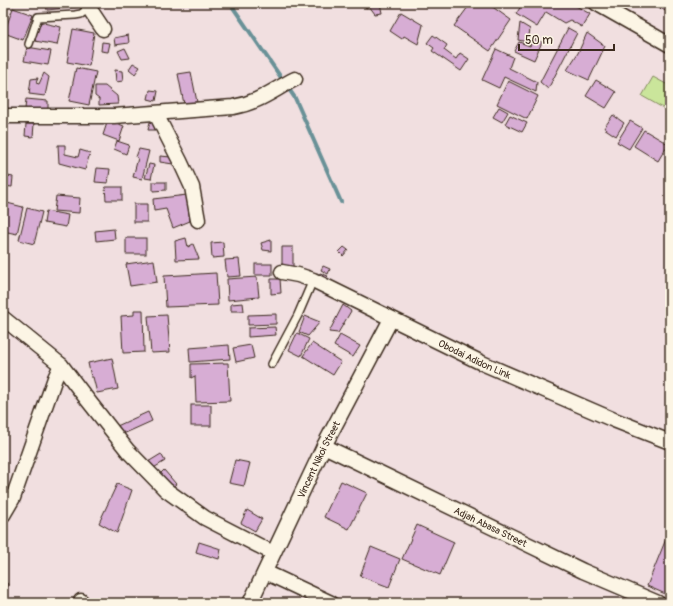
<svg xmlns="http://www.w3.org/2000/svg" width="673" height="606" font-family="Pangolin,sans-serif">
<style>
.green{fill:#cae59b;stroke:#82885c}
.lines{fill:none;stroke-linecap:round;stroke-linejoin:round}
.stream{stroke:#699197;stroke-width:4}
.building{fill:#d7add4;stroke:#3b2a1e}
.service-casing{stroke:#3b2a1e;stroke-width:10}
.minor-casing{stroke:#3b2a1e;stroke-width:17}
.service{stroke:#fcf5e5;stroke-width:7}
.minor{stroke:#fcf5e5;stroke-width:14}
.labels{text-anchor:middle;stroke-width:3;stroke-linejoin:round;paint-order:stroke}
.street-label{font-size:10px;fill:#3b2a1e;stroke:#fcf5e5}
</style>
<rect width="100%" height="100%" fill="#f1dfe0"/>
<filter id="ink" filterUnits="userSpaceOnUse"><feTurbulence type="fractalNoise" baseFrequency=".025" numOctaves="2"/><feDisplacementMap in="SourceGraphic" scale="8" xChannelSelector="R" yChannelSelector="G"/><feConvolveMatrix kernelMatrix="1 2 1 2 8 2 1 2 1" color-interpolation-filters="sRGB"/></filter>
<g filter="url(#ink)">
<!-- green -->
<polygon class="green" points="653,77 670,86 670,112 642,96"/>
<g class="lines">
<!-- stream -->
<polyline class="stream" points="230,3 295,98 341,202"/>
</g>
<!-- building -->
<g class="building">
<polygon points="46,3 75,3 76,7 47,10"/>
<polygon points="363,3 380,3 382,13 375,14 369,6 366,8"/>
<polygon points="471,3 487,3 511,20 490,51 454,26"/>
<polygon points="523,3 571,3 590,14 582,27 570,20 564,23 546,12 537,27 516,14"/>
<polygon points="652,3 670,3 670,7 667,12"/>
<polygon points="13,8 33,15 23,40 4,33"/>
<polygon points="401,12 423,25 418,44 404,36 402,39 390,31"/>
<polygon points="39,22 61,27 57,45 35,41"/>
<polygon points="520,23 530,29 528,42 518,40"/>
<polygon points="568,28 577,33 548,89 540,82"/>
<polygon points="73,29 94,33 89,66 67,62"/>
<polygon points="587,33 605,46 589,80 567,70 578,53"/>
<polygon points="128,35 129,43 115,45 114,38"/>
<polygon points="433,35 447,45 444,50 456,59 460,53 469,59 461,71 432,51 434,48 427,43"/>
<polygon points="533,39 542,42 534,60 514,51 519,42 530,46"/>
<polygon points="102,42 110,43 108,52 101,51"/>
<polygon points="27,47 51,51 48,65 24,61"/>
<polygon points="125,48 130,58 122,59 118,51"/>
<polygon points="496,49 513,57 509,68 537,82 536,92 504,77 499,88 482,80"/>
<polygon points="133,63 140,67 135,74 129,69"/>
<polygon points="76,68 96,72 89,105 69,101"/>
<polygon points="115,70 122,71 123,81 116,82"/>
<polygon points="191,72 197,102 184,104 178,74"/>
<polygon points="44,73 49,77 45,96 29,94 31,79 38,78 36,83 39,84"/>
<polygon points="596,80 616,92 606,108 586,96"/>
<polygon points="508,81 538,96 527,119 497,104"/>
<polygon points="95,86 105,86 117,96 118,104 99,105 99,99 95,96"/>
<polygon points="3,87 6,88 3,102"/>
<polygon points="150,90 158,91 156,101 148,99"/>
<polygon points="26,99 48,101 48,111 25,109"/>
<polygon points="499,107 508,112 502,122 493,117"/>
<polygon points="510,115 527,123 522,132 505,124"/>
<polygon points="613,115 624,123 616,136 604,128"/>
<polygon points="108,120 124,126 119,141 103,135"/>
<polygon points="630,121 642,128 629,149 617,142"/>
<polygon points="150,122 156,123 155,130 148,130"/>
<polygon points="26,124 34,124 33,137 25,136"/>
<polygon points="644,130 668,144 658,161 634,146"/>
<polygon points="117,141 129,145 126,154 114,149"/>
<polygon points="58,145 65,145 65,154 78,157 80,150 90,153 85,170 59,163"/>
<polygon points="139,149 149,151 142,179 133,177 138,158 136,157"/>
<polygon points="160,156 171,157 173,164 160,162"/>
<polygon points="149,164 154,165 151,179 145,178"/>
<polygon points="97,168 110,169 108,183 95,182"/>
<polygon points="3,175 13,177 12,187 4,186"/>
<polygon points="153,182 166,182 166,190 153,191"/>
<polygon points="105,187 122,187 122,200 106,200"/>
<polygon points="187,195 190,221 173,228 166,209 154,211 153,199"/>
<polygon points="56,196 80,198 79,213 54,211"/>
<polygon points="3,202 23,207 17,234 3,231"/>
<rect x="134" y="204" width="13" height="18"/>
<polygon points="27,208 42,212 34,244 19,240"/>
<polygon points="46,211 68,215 66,227 44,223"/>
<polygon points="114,229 115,239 96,241 95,231"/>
<rect x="126" y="238" width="20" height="16"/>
<polygon points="186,238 188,247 193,244 199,259 176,260 175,241"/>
<polygon points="271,240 271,251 263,250 261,243"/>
<polygon points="223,242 224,257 212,258 211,243"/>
<polygon points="282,247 293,247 293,267 282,266"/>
<polygon points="344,247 348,250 343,256 339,252"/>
<polygon points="239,259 241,276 227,277 225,260"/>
<polygon points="154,260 157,282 130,286 126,264"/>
<rect x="255" y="264" width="17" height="11"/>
<polygon points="323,266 330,269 328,274 321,270"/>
<polygon points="216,273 218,305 166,307 164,276"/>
<polygon points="320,273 328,276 324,280 318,278"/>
<polygon points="257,277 259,297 228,300 227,279"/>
<polygon points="271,279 280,279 281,293 271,294"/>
<polygon points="243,303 244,311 231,311 231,304"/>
<polygon points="343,305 351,311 338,333 329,332"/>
<polygon points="134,310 143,310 144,352 123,353 121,316 134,315"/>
<polygon points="276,314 276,324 248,325 248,315"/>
<polygon points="167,315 170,352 151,353 148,316"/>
<polygon points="305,316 320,322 308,336 299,332"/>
<polygon points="275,327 276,335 248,337 248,328"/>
<polygon points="297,333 309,339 301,356 289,350"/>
<polygon points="340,335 360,346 353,357 334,346"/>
<polygon points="312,343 341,362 333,375 303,356"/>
<polygon points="229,345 230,359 190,362 189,348"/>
<polygon points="251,345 254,358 236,362 233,348"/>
<polygon points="112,358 118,389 97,393 93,377 91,377 88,363"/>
<polygon points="228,363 230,401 196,402 195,376 191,378 191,364"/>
<rect x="191" y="405" width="20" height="21"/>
<polygon points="148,412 152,421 121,435 117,426"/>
<polygon points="161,454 165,461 152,469 148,462"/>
<polygon points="235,460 250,463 244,486 229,483"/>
<polygon points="164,470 176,484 170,489 158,476"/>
<polygon points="341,481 367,493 349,529 324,517"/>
<polygon points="117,484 132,490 117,533 99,523"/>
<polygon points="247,510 262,519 255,531 241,523"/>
<polygon points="417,525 454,542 440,575 402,559"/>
<polygon points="670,529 670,596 647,586"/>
<polygon points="199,542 221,549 219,559 196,552"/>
<polygon points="371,547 400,559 389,587 360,576"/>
<polygon points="3,581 8,584 3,594"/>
</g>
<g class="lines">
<defs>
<g id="service">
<polyline points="29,44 38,17 75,15 81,14 89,8"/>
<polyline points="272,364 298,315 313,280"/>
</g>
<g id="minor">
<polyline points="88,3 89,8 103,29"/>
<polyline points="596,3 670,45"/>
<polyline points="156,114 180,161 192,187 198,220"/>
<path d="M3 116H114L233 107C258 103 273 90 295 79"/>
<path id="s1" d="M282 272 298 275 313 280 482 363 614 420 670 442"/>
<polyline points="3,318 61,365 83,394 128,451 166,490 205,518 273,553"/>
<path id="s2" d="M324 446 583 571 658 603"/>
<polyline points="3,515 13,498 55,378 61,365"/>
<polyline points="265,572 331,603"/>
<polyline points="81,603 81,601"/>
<path id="s3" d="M250 603 324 446 391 319"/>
</g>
</defs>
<!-- service casing -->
<use href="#service" class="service-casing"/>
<!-- minor casing -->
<use href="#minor" class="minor-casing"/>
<!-- service -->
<use href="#service" class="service"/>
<!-- minor -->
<use href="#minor" class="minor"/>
</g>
</g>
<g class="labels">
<!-- street labels -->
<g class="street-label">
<text dy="4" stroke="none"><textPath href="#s1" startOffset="212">Obodai Adidon Link</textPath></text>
<text dy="4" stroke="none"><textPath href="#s3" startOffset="159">Vincent Nikoi Street</textPath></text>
<text dy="4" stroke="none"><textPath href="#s2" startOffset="185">Adjah Abasa Street</textPath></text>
</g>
</g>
<!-- margin -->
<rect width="673" height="606" fill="none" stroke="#fcf5e5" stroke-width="16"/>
<rect x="8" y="8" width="657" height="590" fill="none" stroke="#3b2a1e" stroke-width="1.5" filter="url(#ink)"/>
<!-- scale -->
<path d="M519 44v6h95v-6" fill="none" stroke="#3b2a1e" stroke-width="2"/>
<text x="525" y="44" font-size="12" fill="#3b2a1e" stroke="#fcf5e5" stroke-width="3" paint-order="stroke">50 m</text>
</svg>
